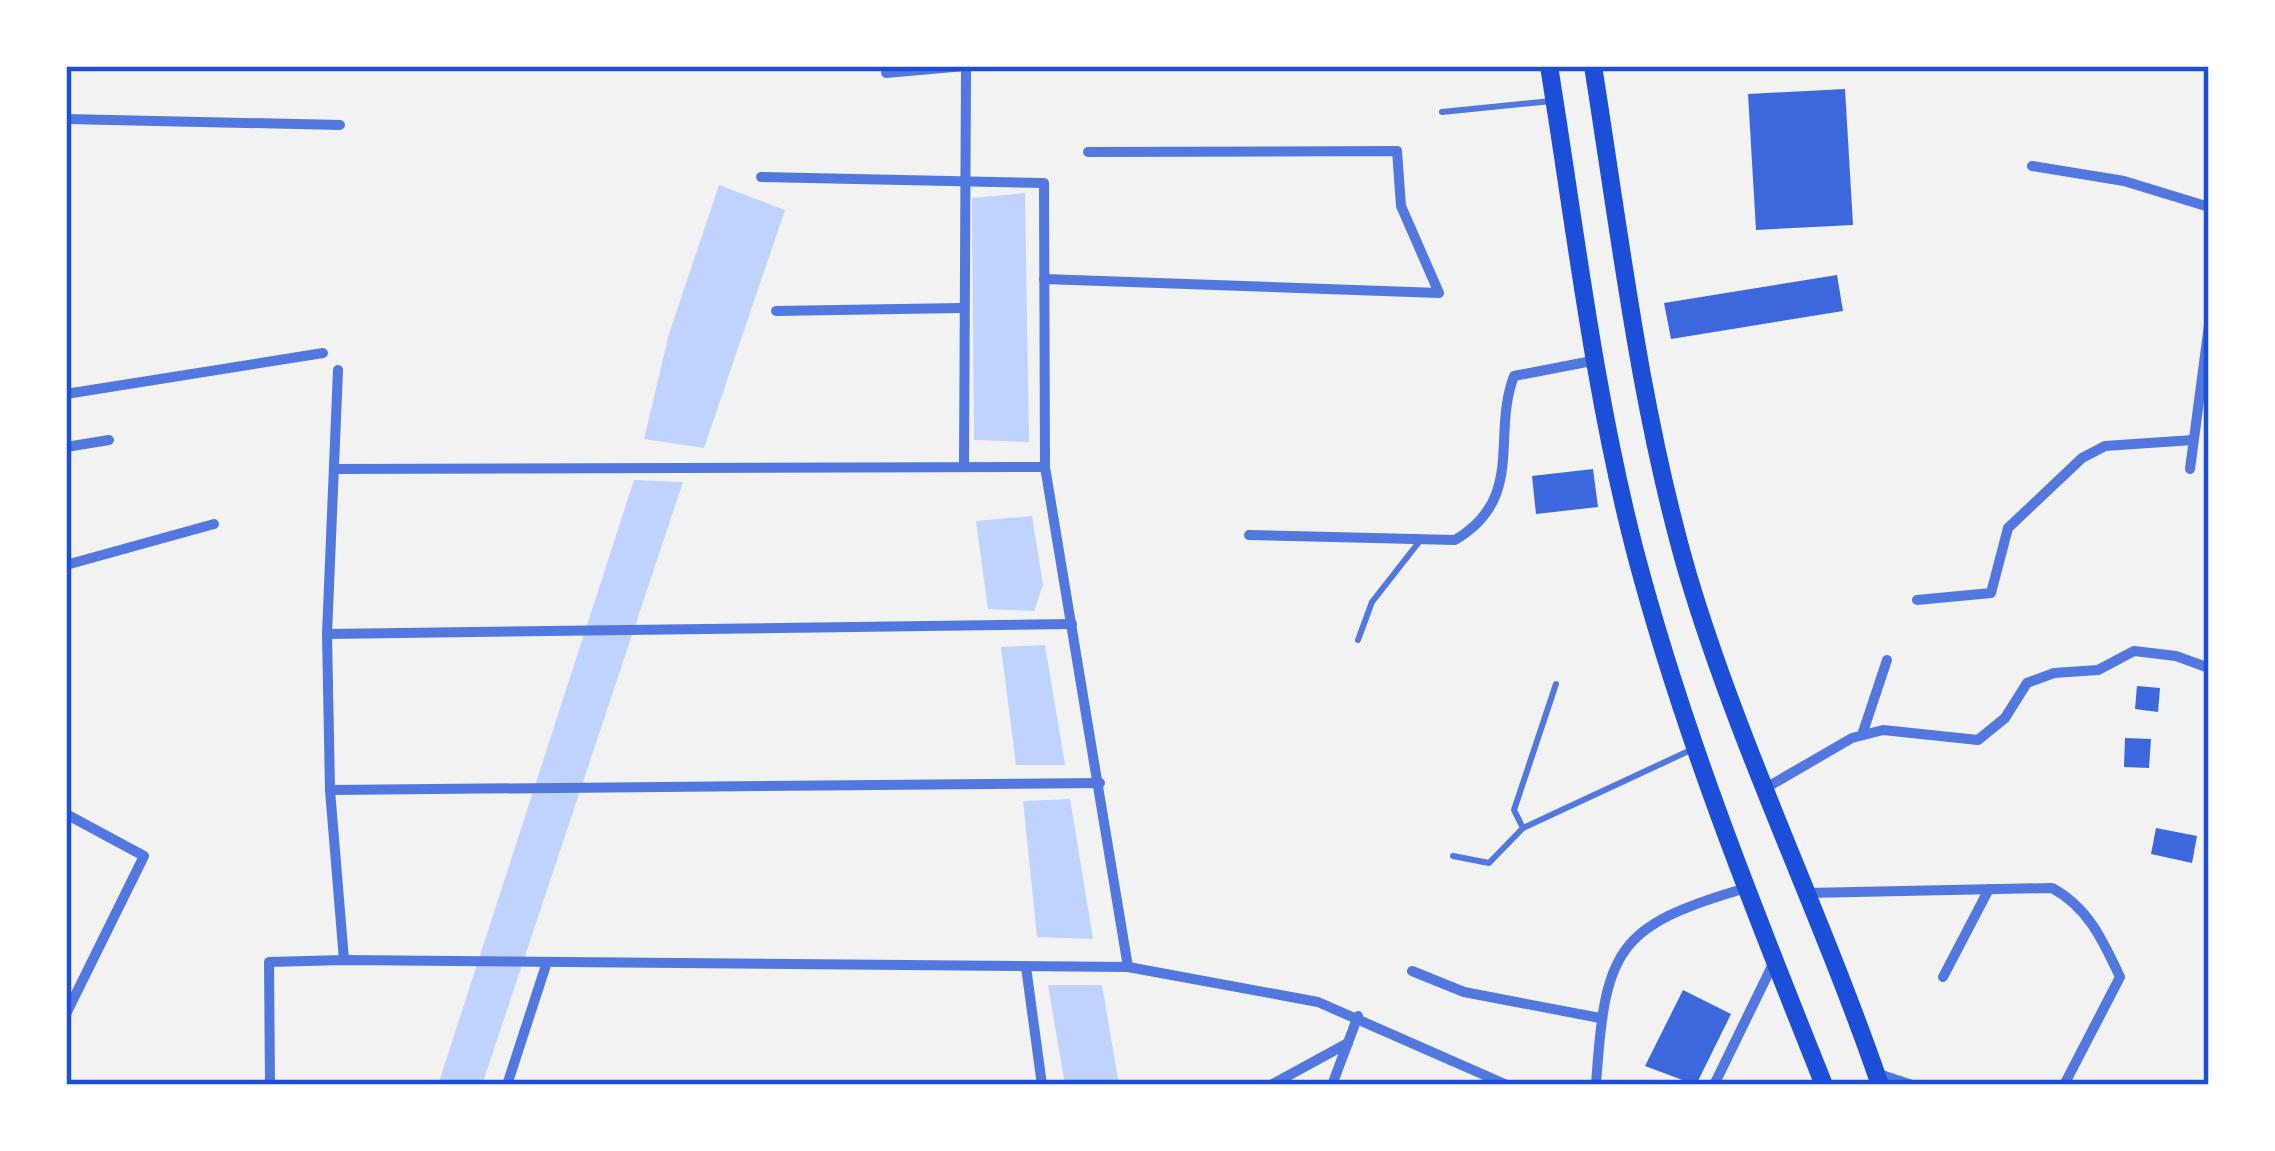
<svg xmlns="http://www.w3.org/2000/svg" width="2275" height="1151" font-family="Ubuntu,sans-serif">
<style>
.water{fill:#bfd3fe}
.building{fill:#3d67dc}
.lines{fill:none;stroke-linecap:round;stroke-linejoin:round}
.service{stroke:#5277de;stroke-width:6}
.minor{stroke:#5277de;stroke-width:10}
.primary{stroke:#1d4ed8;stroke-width:18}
.neatline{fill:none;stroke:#1d4ed8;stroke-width:4.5}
</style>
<rect width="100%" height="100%" fill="#f2f2f2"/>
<!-- water -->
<g class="water">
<polygon points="719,185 785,210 704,448 644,439 669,334"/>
<polygon points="1025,193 1029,442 974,440 972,198"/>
<polygon points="634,480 683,482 482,1085 438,1085"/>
<polygon points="1032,516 1043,585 1034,611 988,609 976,521"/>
<polygon points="1045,645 1065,765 1016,765 1001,647"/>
<polygon points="1070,799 1093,939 1037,937 1023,801"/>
<polygon points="1048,985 1102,985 1119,1085 1065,1085"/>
</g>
<!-- building -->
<g class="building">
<polygon points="1845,89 1853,225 1756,230 1748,94"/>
<polygon points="1837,275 1843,311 1671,339 1664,303"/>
<polygon points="1593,469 1598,507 1536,514 1532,476"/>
<polygon points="2137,686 2160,688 2158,712 2135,709"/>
<polygon points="2125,738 2151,739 2149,768 2124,767"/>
<polygon points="2156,828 2197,836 2192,863 2151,854"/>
<polygon points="1683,990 1731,1014 1696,1085 1645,1066"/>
</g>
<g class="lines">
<!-- service -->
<g class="service">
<polyline points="1442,112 1552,101"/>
<polyline points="1358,640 1372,602 1419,542"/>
<polyline points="1523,828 1514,810 1556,684"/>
<polyline points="1453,856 1489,863 1523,828 1693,749"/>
</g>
<!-- minor -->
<g class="minor">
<polyline points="886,73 965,66"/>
<polyline points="66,119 340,125"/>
<polyline points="2032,166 2124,181 2209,207"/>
<polyline points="761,177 1044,183 1045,467 1128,967"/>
<polyline points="1044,279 1439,293 1401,206 1397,151 1088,152"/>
<polyline points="776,311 961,308"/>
<polyline points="338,370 327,634 330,790 344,960"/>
<polyline points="66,394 323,353"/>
<polyline points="66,447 109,440"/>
<polyline points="964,466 966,70"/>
<polyline points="334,469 1045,467"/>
<polyline points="2190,469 2209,325"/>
<path d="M1249 535 1455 540C1526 498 1491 436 1514 376L1597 360"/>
<polyline points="66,565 214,524"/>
<polyline points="1917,600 1991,593 2008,528 2082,458 2105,446 2193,440"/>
<polyline points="327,634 1072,624"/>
<polyline points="1862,735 1887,660"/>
<polyline points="1764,789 1852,738 1883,730 1978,740 2005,718 2027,683 2054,673 2098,670 2134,651 2176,656 2209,668"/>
<polyline points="330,790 1100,783"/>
<polyline points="66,814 144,856 66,1014"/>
<path d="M1807 893 2052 888C2088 907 2103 941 2120 977L2064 1085"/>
<polyline points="1026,967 1042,1085"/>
<polyline points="1412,971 1464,992 1600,1018"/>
<polyline points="1943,977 1989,889"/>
<polyline points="1876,1073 1912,1085"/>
<polyline points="270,1085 269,962 344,960 1128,967 1318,1002 1507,1085"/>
<polyline points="507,1085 547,962"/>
<polyline points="1271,1085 1348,1043"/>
<polyline points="1332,1085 1358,1016"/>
<path d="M1596 1085C1605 950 1615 926 1746 888"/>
<polyline points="1714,1085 1773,964"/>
</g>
<!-- primary -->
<g class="primary">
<path d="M1549 66C1575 227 1594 393 1635 551 1683 734 1754 910 1824 1085"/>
<path d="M1593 66C1620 235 1640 410 1688 575 1740 749 1821 913 1880 1085"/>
</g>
</g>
<!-- border -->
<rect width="2275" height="1151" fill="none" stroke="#ffffff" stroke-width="138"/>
<rect x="69" y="69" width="2137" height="1013" class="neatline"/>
</svg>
